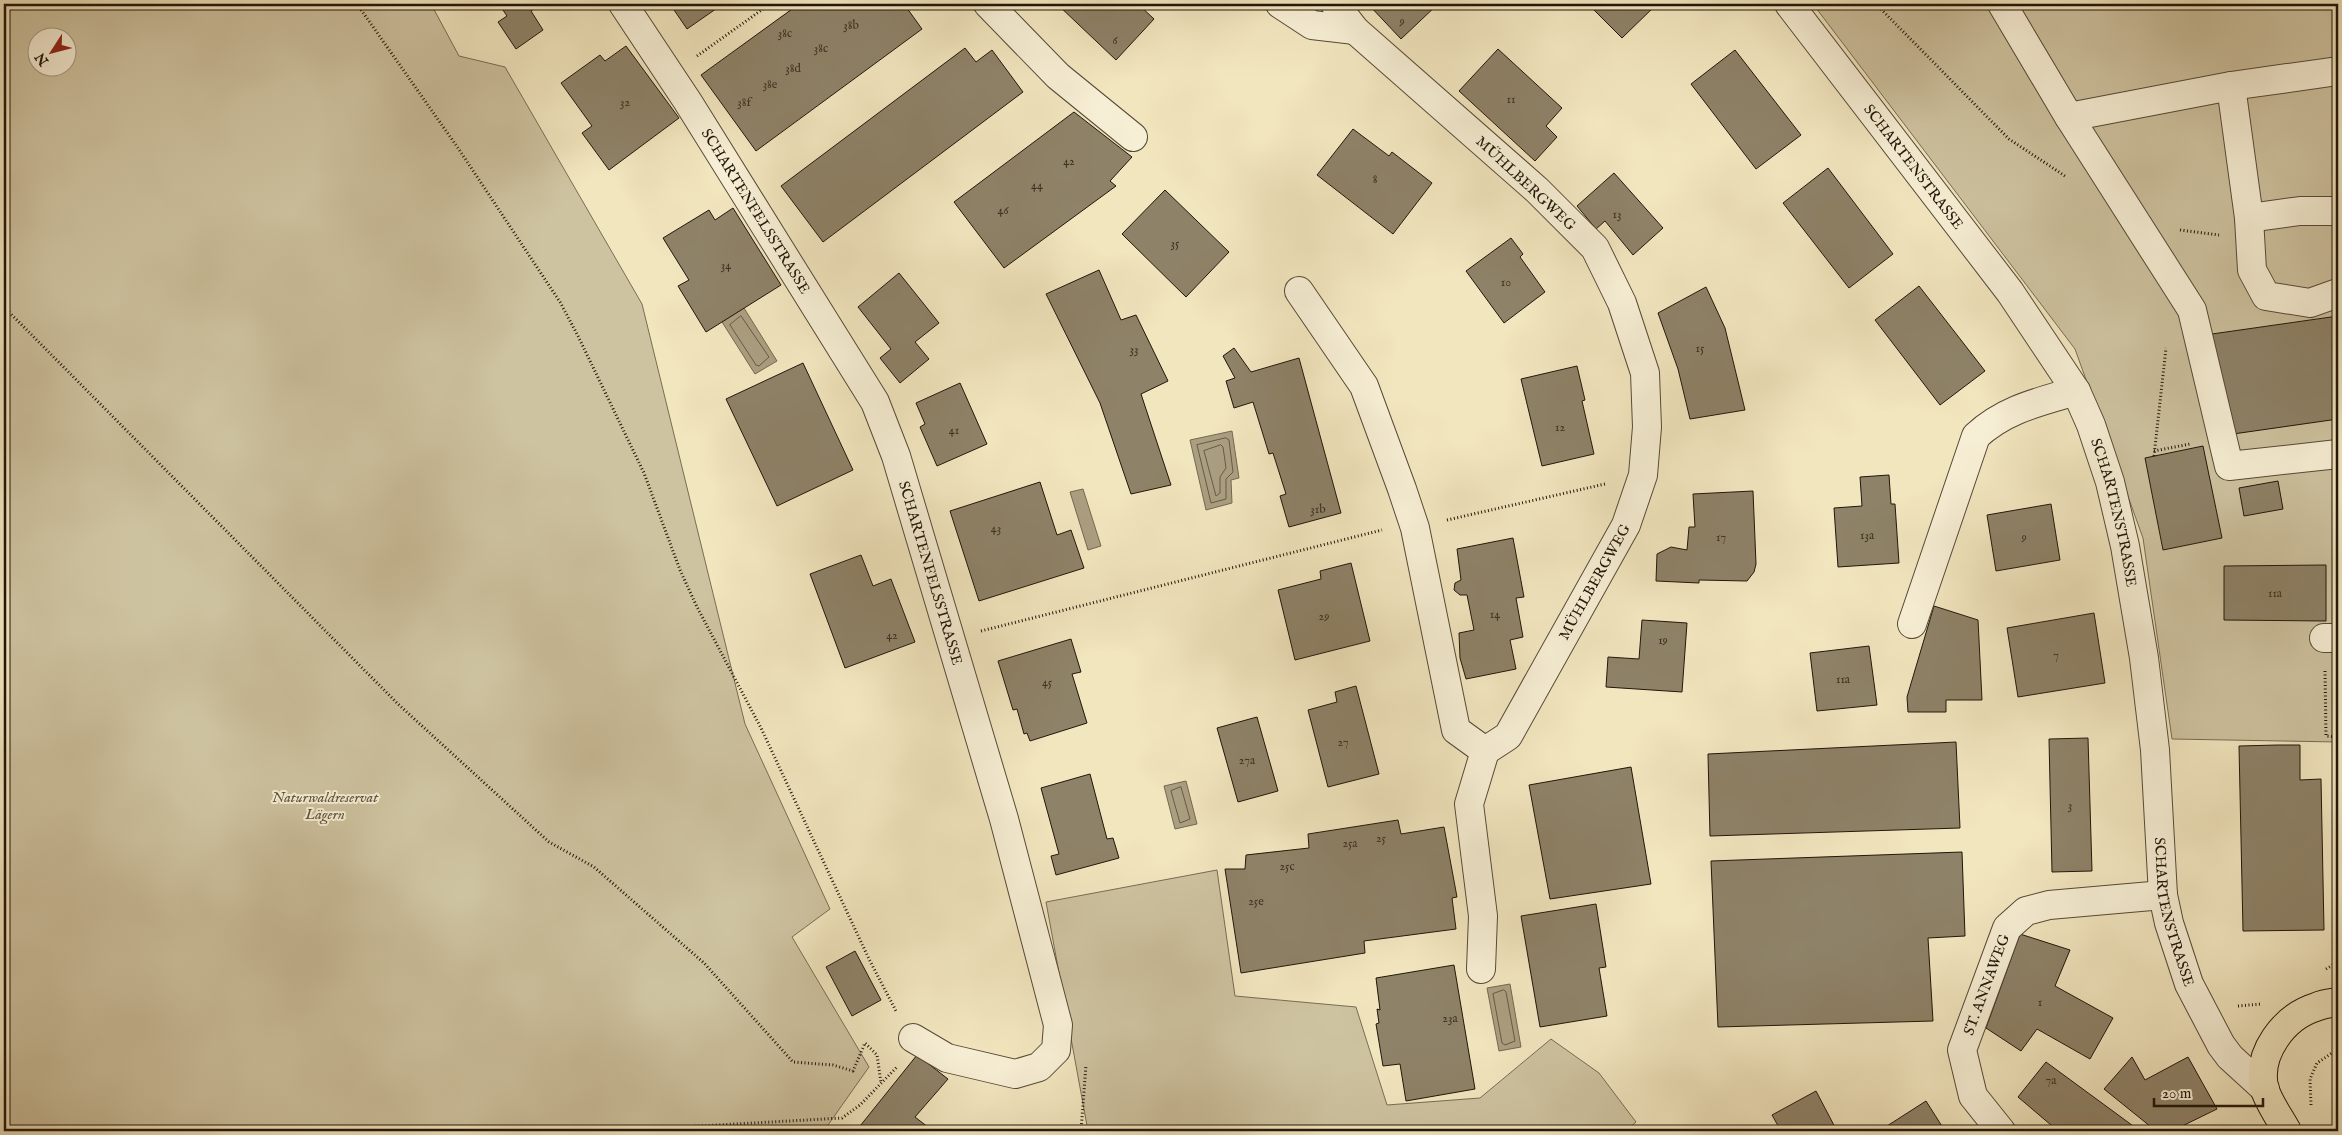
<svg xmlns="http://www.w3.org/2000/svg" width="2342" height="1135" font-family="'IM FELL English',serif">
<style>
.green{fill:#cec3a0;stroke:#786c55;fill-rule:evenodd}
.water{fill:#ab9f81;stroke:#746851}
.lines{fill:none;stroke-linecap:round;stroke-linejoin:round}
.shore{stroke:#665a46;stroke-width:1}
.building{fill:#8e8268;stroke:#21160a}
.minor-casing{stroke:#554a37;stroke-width:30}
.major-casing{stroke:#21160a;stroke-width:30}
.path{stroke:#21160a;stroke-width:3;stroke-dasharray:1 2.5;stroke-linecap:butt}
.minor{stroke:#f7efd5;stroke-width:28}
.major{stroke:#f2e6bf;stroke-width:28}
.labels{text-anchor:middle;stroke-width:4;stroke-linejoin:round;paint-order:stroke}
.number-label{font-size:12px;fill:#3c3122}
.street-label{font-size:15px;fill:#21160a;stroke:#f7efd5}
.park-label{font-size:15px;font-style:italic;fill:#5e533e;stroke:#f7efd5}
</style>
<rect width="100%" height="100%" fill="#f2e6bf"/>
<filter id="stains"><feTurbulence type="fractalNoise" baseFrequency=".004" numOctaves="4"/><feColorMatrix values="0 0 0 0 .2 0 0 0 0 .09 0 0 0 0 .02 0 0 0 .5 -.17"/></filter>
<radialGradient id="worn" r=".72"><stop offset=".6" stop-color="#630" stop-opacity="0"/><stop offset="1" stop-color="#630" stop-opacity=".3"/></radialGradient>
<!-- green -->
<g class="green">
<path d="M4 4H431L459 56 505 67 642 304 745 724 830 909 792 937 869 1067 828 1125 834 1131H4ZM38 38H68V68H38Z"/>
<polygon points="1813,4 2338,4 2338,742 2172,739 2143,538 2075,349"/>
<polygon points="1217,870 1235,996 1356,1007 1387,1105 1480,1098 1551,1039 1599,1073 1636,1122 1626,1131 1088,1131 1046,902"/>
</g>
<!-- water -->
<g class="water">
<polygon points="744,308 777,361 755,374 722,322"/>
<polygon points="1232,431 1239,478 1231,480 1232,503 1206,510 1190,440"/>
<polygon points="1083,489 1101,546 1088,550 1070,492"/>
<polygon points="1186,781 1197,824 1175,829 1164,786"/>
<polygon points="1510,984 1521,1047 1499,1051 1487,988"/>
</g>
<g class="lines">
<!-- shore -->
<g class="shore">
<polygon points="741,316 769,357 759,366 756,365 730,325"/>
<polygon points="1226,438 1229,440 1233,472 1226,479 1226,499 1211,503 1197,445"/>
<polygon points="1221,445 1223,447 1226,468 1220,477 1220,493 1216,496 1204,451"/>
<polygon points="1181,787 1190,819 1180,823 1171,791"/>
<polygon points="1504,990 1506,992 1515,1041 1505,1045 1502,1043 1493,994"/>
</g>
</g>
<!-- building -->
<g class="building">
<polygon points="499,4 541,4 531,11 543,30 516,49 498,22 507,16"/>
<polygon points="670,4 723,4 687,29"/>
<polygon points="799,4 904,4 922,29 756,151 701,75"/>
<polygon points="1057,4 1138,4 1154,19 1116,60"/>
<polygon points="1368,4 1438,4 1401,39"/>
<polygon points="1588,4 1657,4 1622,38"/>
<polygon points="626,46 679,118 609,170 582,133 592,126 561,83 600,55 605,61"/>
<polygon points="965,48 976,62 992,50 1023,92 823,242 781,186"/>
<polygon points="1498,49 1562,108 1546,126 1557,137 1535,161 1459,91"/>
<polygon points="1735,50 1801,135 1756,169 1691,84"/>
<polygon points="1074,112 1132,157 1110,181 1116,186 1004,268 954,202"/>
<polygon points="1353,129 1389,156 1392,152 1432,183 1393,234 1317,175"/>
<polygon points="1828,168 1893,254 1849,288 1783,203"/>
<polygon points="1614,173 1663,228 1633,255 1605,221 1596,229 1577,206"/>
<polygon points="1165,190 1229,252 1186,297 1122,234"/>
<polygon points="733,208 781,285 706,332 678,286 689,280 663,238 709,210 715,220"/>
<polygon points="1511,238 1523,254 1520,257 1545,292 1504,323 1466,271"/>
<polygon points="1099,270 1121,320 1136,315 1168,381 1141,394 1171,485 1131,494 1100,403 1046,294"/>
<polygon points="899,273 939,323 915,342 929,359 900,383 880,358 891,349 858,307"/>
<polygon points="1919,286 1985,371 1940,405 1875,320"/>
<polygon points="1706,287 1725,328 1745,410 1690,419 1678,369 1658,313"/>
<polygon points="2338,316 2338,419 2226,435 2212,334"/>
<polygon points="1234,348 1251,372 1299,358 1341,513 1289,527 1280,496 1286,494 1273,453 1269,454 1253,402 1234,408 1226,381 1235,378 1223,356"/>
<polygon points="803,363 853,470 777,506 726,399"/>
<polygon points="1577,366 1585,400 1582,401 1594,454 1542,466 1521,379"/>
<polygon points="960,383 987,444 937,466 920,427 925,424 916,403"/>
<polygon points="2203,446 2222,538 2163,550 2145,458"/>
<polygon points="1889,475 1891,504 1895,504 1899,563 1838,567 1834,508 1862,506 1860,477"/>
<polygon points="2278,481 2283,509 2244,516 2239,488"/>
<polygon points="1040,482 1057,535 1071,530 1084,568 979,601 950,511"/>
<polygon points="1753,491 1756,564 1754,572 1747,581 1699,580 1699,583 1656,581 1657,554 1671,547 1687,550 1689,527 1695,527 1693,494"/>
<polygon points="2051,504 2060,560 1996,571 1987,515"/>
<polygon points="1513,538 1524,597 1516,598 1523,637 1510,640 1516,669 1466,679 1460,658 1459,633 1474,630 1467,595 1460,595 1454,590 1455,583 1461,580 1457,549"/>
<polygon points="861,555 873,586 891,579 915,642 845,668 810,574"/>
<polygon points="1351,563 1370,641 1295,660 1278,590 1321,579 1320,571"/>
<polygon points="2326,565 2326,621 2224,620 2224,566"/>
<polygon points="1934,606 1978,620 1982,700 1946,700 1946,712 1908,712 1907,697"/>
<polygon points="2094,613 2105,683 2018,697 2007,628"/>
<polygon points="1642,620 1687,623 1682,692 1606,687 1608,657 1639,659"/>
<polygon points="1071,639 1081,672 1072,674 1087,723 1030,741 1027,733 1024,734 1017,709 1013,710 998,661"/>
<polygon points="1869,646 1877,705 1817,711 1810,653"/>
<polygon points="1356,686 1379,774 1328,787 1308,710 1337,702 1335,692"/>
<polygon points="1257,717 1278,791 1238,802 1217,728"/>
<polygon points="2088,738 2092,871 2052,872 2049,739"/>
<polygon points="1956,742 1960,828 1710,836 1708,754"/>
<polygon points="2277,745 2300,745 2300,780 2321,779 2324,930 2243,931 2239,746"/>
<polygon points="1631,767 1651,884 1550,899 1529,785"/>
<polygon points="1090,774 1107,839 1113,838 1119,858 1056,875 1051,856 1059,854 1041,788"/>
<polygon points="1398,820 1401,834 1444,827 1457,897 1452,898 1456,929 1364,941 1365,953 1241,973 1225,869 1245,869 1246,855 1309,848 1308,834"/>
<polygon points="1962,852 1965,936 1928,938 1933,1021 1718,1027 1711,861"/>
<polygon points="1596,904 1606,967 1599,968 1607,1016 1540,1027 1521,916"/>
<polygon points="2020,934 2070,950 2055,986 2113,1018 2090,1059 2037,1029 2021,1051 1986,1028"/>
<polygon points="855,951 881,1000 852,1016 826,967"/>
<polygon points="1454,965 1475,1089 1406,1101 1400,1064 1383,1066 1376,1024 1379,1023 1377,1009 1380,1010 1376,978"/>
<polygon points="917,1055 948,1079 915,1117 933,1131 856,1131"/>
<polygon points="2132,1057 2145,1080 2188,1057 2217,1109 2172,1131 2168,1131 2166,1128 2156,1131 2104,1089"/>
<polygon points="2046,1062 2140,1131 2058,1131 2018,1097"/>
<polygon points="1816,1091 1837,1131 1781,1131 1772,1115"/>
<polygon points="1926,1101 1945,1131 1890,1131 1887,1126"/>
</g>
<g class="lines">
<defs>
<g id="minor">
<path id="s1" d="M623 4 688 102 875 402 896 456 1004 819 1058 1025 1056 1050 1039 1067 1015 1074 947 1058 913 1038"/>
<polyline points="988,4 1058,76 1133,137"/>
<polyline points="1280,4 1312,25 1355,30"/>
<path id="s2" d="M1789 4 2010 292 2076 391 2091 425 2110 482 2125 546 2144 658 2155 750 2163 895 2169 923 2189 984 2221 1045 2230 1057 2265 1089"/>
<polyline points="2002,4 2069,117 2231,86 2338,71"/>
<polyline points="2231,86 2249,218 2252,270 2266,296 2310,303 2338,293"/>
<polyline points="2069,117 2192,310 2229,466 2338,454"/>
<polyline points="2249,218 2300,211 2338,211"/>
<path id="s3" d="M1299 291 1364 386 1402 489 1415 528 1456 730 1485 751 1508 736 1626 525 1643 475 1647 427 1645 373 1622 303 1595 248 1537 190 1355 30 1335 4"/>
<path d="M1912 624 1976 436C2005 409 2039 402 2076 391"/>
<polyline points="2324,638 2338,638"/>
<polyline points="1481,969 1483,916 1469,804 1485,751"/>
<path id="s4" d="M2001 1131 1973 1096 1962 1050 2007 928 2026 911 2049 905 2163 895"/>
</g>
<path id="major" d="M2287 1131C2280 1118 2268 1102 2264 1087 2257 1053 2284 1017 2316 1007 2323 1004 2331 1003 2338 1002"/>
</defs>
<!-- minor casing -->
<use href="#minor" class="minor-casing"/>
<!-- major casing -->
<use href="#major" class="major-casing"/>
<!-- path -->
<g class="path">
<polyline points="357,4 458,148 560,302 578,336 644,473 680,570 697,607 761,728 869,959 896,1011"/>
<polyline points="1876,4 2009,139 2065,176"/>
<polyline points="697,56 770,4"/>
<polyline points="2180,230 2219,235"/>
<polyline points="4,307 398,704 549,842 594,867 704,963 793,1062 833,1065 853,1071 865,1043 877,1055 881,1083"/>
<polyline points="2154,451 2190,444"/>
<polyline points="2154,456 2166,348"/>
<polyline points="1447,520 1605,484"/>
<polyline points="981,631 1382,530"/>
<polyline points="2325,671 2326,736 2338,737"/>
<polyline points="2326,969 2338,962"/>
<polyline points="2238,1006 2261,1004"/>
<polyline points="2311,1105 2310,1079 2317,1063 2338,1049"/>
<polyline points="611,1131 842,1118 860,1105 898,1066"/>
<polyline points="1081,1131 1086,1065"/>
</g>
<!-- minor -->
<use href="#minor" class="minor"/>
<!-- major -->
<use href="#major" class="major"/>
</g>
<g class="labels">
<!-- number labels -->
<g class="number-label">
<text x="1402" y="25">9</text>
<text x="851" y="29">38b</text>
<text x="785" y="37">38c</text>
<text x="1115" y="44">6</text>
<text x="821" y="52">38c</text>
<text x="793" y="72">38d</text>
<text x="770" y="88">38e</text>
<text x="1511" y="103">11</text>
<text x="625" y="106">32</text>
<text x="744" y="106">38f</text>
<text x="1069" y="165">42</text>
<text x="1375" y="183">8</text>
<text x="1037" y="189">44</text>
<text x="1003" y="214">46</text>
<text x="1617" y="218">13</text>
<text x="1175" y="247">35</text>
<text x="726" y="269">34</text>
<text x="1506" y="286">10</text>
<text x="1700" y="352">15</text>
<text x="1134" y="353">33</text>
<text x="1560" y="431">12</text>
<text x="954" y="434">41</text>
<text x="1318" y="513">31b</text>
<text x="996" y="532">43</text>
<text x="1867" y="539">13a</text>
<text x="1721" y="541">17</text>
<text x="2024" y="541">9</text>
<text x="2275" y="597">11a</text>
<text x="1495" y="618">14</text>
<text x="1324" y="620">29</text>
<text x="892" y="639">42</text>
<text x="1663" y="644">19</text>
<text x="2056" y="659">7</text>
<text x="1843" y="683">11a</text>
<text x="1047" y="686">45</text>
<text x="1343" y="746">27</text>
<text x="1247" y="764">27a</text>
<text x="2070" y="809">3</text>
<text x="1381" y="842">25</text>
<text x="1350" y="847">25a</text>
<text x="1287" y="870">25c</text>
<text x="1256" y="905">25e</text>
<text x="2040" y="1006">1</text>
<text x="1450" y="1022">23a</text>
<text x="2051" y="1084">7a</text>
</g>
<!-- street labels -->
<g class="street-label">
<text dy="5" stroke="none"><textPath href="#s2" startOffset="205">SCHARTENSTRASSE</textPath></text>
<text transform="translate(1526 183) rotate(43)" y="5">MÜHLBERGWEG</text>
<text dy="5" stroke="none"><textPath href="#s1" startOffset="246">SCHARTENFELSSTRASSE</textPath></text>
<text dy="5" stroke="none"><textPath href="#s2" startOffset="610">SCHARTENSTRASSE</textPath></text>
<text dy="5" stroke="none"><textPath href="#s1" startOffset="651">SCHARTENFELSSTRASSE</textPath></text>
<text dy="5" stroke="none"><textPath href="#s3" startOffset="712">MÜHLBERGWEG</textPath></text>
<text dy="5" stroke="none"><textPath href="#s2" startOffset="1015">SCHARTENSTRASSE</textPath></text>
<text dy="5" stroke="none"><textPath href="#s4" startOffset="162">ST. ANNAWEG</textPath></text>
</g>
<!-- park labels -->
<g class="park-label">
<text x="325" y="802">Naturwaldreservat<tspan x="325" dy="17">Lägern</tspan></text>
</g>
</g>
<!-- margin -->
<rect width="2342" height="1135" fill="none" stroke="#f2e6bf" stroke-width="20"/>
<rect x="5" y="5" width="2332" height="1125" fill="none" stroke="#21160a" stroke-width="2.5"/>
<rect x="10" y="10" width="2322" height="1115" fill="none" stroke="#21160a"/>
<!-- north arrow -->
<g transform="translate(52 52) rotate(234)"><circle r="24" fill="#f7efd5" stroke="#a19884"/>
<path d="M0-4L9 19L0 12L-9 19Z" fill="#8f2418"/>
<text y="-8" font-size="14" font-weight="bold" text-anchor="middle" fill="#21160a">N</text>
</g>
<!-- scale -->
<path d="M2154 1098v8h109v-8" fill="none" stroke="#21160a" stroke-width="2.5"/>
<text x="2162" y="1098" font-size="15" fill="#21160a" stroke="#f7efd5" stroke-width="4" paint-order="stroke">20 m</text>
<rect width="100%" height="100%" filter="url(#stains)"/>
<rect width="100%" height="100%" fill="url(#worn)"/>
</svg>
